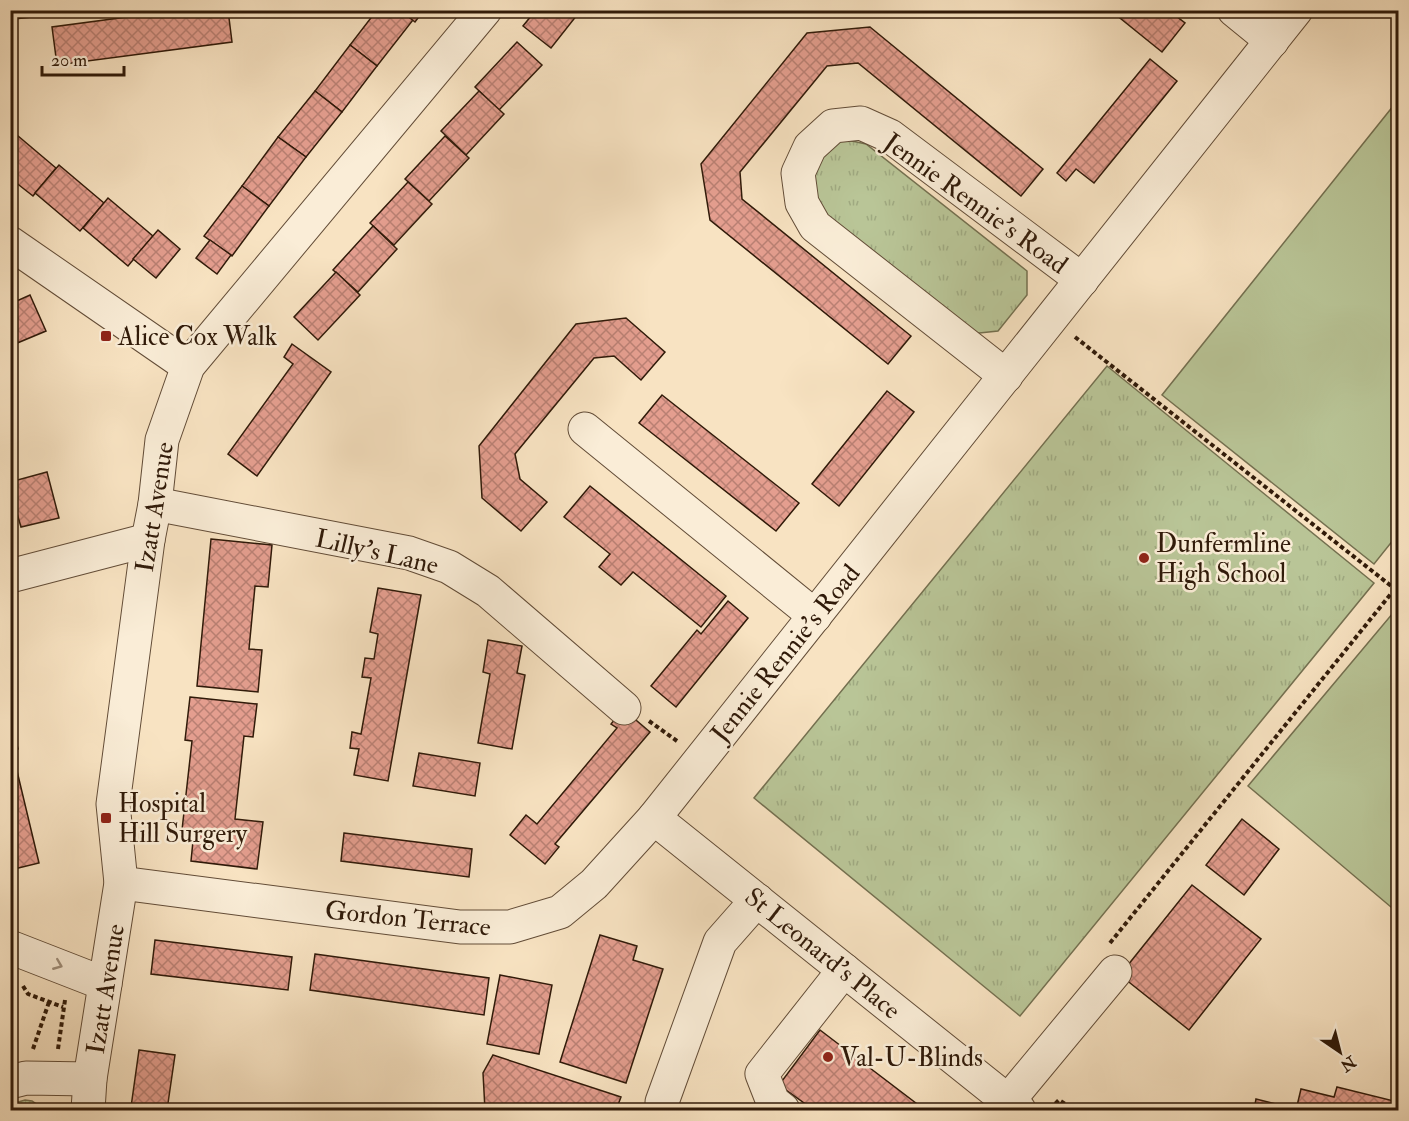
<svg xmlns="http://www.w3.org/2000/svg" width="1409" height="1121" font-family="'IM FELL Double Pica',serif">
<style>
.grass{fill:url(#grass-tufts);stroke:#747050;stroke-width:1.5}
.green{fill:#b9c597;stroke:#747050;stroke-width:1.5}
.building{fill:url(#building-cross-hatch);stroke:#301a09;stroke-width:1.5}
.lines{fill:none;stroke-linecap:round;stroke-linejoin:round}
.minor-casing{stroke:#624c37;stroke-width:35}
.path{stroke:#301a09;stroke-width:4;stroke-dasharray:4.5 3;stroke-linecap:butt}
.minor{stroke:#faedd7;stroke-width:33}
.oneway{stroke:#9f8e7a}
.poi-dot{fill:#8f2418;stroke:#faedd7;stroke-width:2}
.labels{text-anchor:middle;stroke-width:5;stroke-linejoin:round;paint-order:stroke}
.street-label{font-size:26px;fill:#301a09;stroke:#faedd7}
.poi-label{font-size:26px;fill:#301a09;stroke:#faedd7;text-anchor:start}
</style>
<defs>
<pattern id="grass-tufts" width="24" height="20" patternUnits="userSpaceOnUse" patternTransform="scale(1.5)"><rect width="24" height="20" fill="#b9c597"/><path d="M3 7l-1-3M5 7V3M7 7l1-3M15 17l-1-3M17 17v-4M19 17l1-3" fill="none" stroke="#9fa981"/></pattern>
<pattern id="building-cross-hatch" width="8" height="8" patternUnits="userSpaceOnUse" patternTransform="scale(1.5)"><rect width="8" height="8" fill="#e49e8f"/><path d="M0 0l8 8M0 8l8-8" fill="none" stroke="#b98073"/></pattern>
</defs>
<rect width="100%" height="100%" fill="#f8e3c2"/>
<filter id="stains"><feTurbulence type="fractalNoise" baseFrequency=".00333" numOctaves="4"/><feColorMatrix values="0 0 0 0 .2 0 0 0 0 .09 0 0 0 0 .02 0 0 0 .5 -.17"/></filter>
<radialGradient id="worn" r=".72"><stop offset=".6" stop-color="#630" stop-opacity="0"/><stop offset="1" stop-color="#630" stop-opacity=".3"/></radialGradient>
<!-- grass -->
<g class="grass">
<polygon points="833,137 866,144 1027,271 1027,295 998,331 970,334 809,206 804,171"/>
<polygon points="1107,366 1374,583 1020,1016 754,798"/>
<polygon points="25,1100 32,1101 42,1108 42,1110 11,1110 11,1104"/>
</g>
<!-- green -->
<g class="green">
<polygon points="1398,100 1398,534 1374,564 1162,395"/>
<polygon points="1398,607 1398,913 1248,786"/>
</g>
<!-- building -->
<g class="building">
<polygon points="14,10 56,10 57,14 15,19"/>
<polygon points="180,10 228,10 232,42 57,65 52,27"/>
<polygon points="377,10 400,10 413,20 377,66 350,45"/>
<polygon points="400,10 424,10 415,22"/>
<polygon points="536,10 581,10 551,48 523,26"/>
<polygon points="1110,10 1168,10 1185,23 1162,52"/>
<polygon points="870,27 1043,169 1021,196 858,63 827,66 740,172 742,199 911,336 888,364 710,220 701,164 807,33"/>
<polygon points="517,42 542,65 499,110 475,87"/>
<polygon points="350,45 377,66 342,112 315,91"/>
<polygon points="1150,59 1177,81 1094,183 1076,169 1066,181 1057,173"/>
<polygon points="315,91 342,112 306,157 278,137"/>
<polygon points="479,91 504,114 466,155 441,131"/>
<polygon points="11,130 56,168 33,196 10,178"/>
<polygon points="445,136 469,158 429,201 405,179"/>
<polygon points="278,137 306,157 269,206 242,186"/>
<polygon points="59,165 104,203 80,231 35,193"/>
<polygon points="408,182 432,204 394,245 370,223"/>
<polygon points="242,186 269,206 232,256 204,236"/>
<polygon points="108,198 153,236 128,266 83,228"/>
<polygon points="373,226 397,249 358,292 333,270"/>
<polygon points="158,230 180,249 156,278 133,259"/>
<polygon points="210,240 231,255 217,274 196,258"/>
<polygon points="336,272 360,295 318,340 294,317"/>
<polygon points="30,295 46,331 10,346 10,304"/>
<polygon points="626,318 665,352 641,380 614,356 594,358 515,454 520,479 547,502 521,531 482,498 479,446 576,324"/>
<polygon points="292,344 331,372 257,476 228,454 293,364 284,357"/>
<polygon points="887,391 914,412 839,506 812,484"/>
<polygon points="662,395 799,503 776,531 639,423"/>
<polygon points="47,472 59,518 21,527 10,489 10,482"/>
<polygon points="590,486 726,596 701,627 633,572 621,585 599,567 610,554 564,517"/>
<polygon points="211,539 272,545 268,587 255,586 249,649 262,650 258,692 197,686"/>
<polygon points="378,588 421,595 388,781 354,775 359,749 350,748 352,732 361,734 371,678 362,677 365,658 374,659 378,634 370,632"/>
<polygon points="728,601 748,618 676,707 651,686 697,630 701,634"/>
<polygon points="488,640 522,646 517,673 525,675 512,749 478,743 490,674 483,672"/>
<polygon points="190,697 257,704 253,737 244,736 235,819 263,822 257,869 191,861 194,831 182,830 192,741 185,740"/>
<polygon points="623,709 650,732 555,844 559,847 545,864 510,835 526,815 537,824 617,728 611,724"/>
<polygon points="10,716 18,749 12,750 39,863 10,870"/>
<polygon points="419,753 480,763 475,796 413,786"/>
<polygon points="1242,819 1279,849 1244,895 1206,865"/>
<polygon points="344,833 472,849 469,877 341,861"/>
<polygon points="1192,885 1261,939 1189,1030 1120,975"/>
<polygon points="600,935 637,946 633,960 663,969 626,1083 560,1062"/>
<polygon points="155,940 292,957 288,990 151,974"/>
<polygon points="315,954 489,978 484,1015 310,990"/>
<polygon points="500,975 552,985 539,1054 487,1044"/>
<polygon points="820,1030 925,1110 814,1110 779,1085"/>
<polygon points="139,1050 175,1055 167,1110 131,1107"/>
<polygon points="493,1055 621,1097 616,1110 485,1110 483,1073"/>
<polygon points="1337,1087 1398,1102 1398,1110 1296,1110 1301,1089 1334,1097"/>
<polygon points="1256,1099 1284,1106 1283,1110 1254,1110"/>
</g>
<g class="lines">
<defs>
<g id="minor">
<polyline points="1234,10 1272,41"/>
<polyline points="10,243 188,366"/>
<polyline points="1006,376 815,226 802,203 798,173 810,147 833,126 861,123 890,136 1082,280"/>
<polyline points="585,429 815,616"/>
<polyline points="155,504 409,553 449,567 488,591 624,708"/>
<polyline points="10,576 148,540"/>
<polyline points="654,818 1019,1110"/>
<polyline points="121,883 460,927 510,927 560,912 594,884 654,818 1296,10"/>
<polyline points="10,947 105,984"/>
<polyline points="10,1082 26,1078 90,1079"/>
<polyline points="1008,1101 1115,972"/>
<polyline points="662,1102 720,942 757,900"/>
<polyline points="88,1110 90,1079 121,883 113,804 148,540 155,504 162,440 188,366 485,10"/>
<polyline points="783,1110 773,1102 762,1074 844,970"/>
</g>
</defs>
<!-- minor casing -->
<use href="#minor" class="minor-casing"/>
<!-- path -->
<g class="path">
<polyline points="1075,337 1395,589"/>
<polyline points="649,721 677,741"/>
<polyline points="1110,943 1398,585"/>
<polyline points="23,986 28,994 63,1007"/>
<polyline points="33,1049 49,1002"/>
<polyline points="58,1049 65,1000"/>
<polyline points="1050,1109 1059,1100 1074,1110"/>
<polyline points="943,1110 947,1105 954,1110"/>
</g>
<!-- minor -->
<use href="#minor" class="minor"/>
</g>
<!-- one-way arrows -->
<defs><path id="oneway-chevron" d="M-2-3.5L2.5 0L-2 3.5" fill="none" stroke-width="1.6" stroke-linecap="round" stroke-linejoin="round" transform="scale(1.5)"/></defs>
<use class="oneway" href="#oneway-chevron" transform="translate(58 965) rotate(22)"/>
<!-- markers -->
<g class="poi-dot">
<rect x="100" y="330" width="12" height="12" rx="3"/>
<circle cx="1144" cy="558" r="6"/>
<rect x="100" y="812" width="12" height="12" rx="3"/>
<circle cx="828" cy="1057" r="6"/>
</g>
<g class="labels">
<!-- street labels -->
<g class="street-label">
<text transform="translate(976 203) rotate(36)" y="9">Jennie Rennie's Road</text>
<text transform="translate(154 507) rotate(-81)" y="9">Izatt Avenue</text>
<text transform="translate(377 551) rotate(13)" y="9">Lilly's Lane</text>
<text transform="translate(785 653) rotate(-51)" y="9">Jennie Rennie's Road</text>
<text transform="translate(408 918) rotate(6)" y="9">Gordon Terrace</text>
<text transform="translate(823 953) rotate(39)" y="9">St Leonard's Place</text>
<text transform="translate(105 989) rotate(-81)" y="9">Izatt Avenue</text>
</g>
<!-- poi labels -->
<g class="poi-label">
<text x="118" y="345">Alice Cox Walk</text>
<text x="1156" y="552">Dunfermline<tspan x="1156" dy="30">High School</tspan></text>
<text x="118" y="812">Hospital<tspan x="118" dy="30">Hill Surgery</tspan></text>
<text x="840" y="1066">Val-U-Blinds</text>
</g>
</g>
<!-- margin -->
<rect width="1409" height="1121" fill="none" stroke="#f8e3c2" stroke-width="36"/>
<rect x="12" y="12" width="1385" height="1097" fill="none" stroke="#301a09" stroke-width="3"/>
<rect x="18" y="18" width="1373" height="1085" fill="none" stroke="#301a09" stroke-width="1.5"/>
<!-- north arrow -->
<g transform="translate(1340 1052) rotate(145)" stroke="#faedd7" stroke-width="4.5" paint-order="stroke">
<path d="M0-4.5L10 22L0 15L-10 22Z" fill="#301a09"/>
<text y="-9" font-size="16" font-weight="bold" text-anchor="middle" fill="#301a09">N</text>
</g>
<!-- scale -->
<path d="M42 66v9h82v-9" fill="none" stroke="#301a09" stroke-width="3"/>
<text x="51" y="66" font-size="18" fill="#301a09" stroke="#faedd7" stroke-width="4.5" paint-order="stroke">20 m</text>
<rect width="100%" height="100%" filter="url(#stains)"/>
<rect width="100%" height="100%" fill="url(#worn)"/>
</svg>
